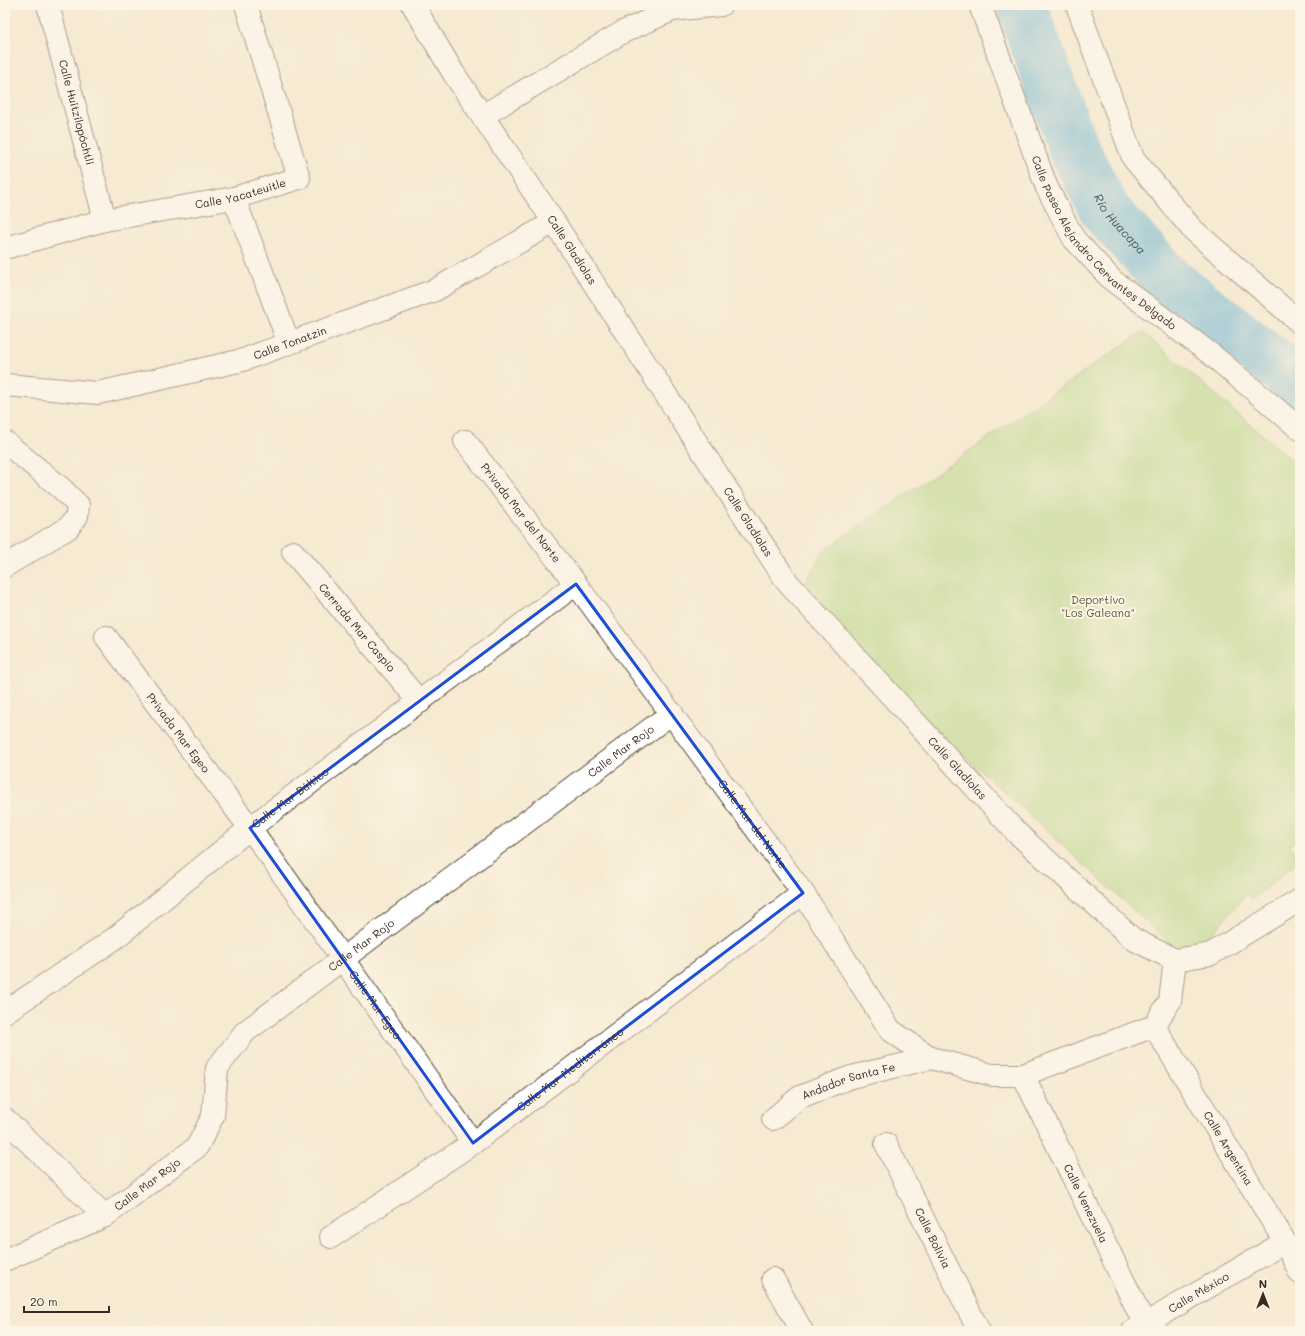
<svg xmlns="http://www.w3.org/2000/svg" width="1305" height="1336" font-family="Mali,sans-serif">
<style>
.green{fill:#afd884;stroke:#758151}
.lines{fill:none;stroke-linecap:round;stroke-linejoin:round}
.river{stroke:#5fb2da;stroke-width:51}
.minor-casing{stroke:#574739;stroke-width:24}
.major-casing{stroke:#574739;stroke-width:24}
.minor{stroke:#fff;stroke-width:22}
.major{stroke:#fff;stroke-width:22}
.marked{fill:none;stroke:#1d4ed8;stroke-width:3;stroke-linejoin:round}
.labels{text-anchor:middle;stroke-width:4;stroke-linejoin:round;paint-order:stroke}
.street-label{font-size:11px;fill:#3b2a1e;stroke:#fcf5e5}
.park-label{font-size:11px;fill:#585638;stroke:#fcf5e5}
.water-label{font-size:12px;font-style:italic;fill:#485a60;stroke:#fcf5e5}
</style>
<rect width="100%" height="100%" fill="#fcf5e5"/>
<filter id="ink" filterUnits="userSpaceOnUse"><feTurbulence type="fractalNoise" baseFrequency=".025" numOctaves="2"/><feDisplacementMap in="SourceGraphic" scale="8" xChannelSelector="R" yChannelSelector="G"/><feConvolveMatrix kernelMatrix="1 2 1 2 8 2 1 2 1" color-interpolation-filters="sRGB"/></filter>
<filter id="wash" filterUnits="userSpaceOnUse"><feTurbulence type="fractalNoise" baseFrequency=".012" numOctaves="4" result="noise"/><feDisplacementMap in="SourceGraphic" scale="16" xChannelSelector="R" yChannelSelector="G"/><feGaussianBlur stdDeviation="0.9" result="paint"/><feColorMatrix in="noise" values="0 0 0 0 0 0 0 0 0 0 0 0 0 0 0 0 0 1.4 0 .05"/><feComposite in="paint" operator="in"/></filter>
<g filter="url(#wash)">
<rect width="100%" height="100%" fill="#f6ead2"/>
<!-- green -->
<polygon class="green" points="1142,332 1300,467 1300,835 1290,846 1300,860 1252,899 1247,894 1188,960 795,600 825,550"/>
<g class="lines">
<!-- river -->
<path class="river" id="s1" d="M1021 5 1074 150 1106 212 1170 282 1300 383"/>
</g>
</g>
<g filter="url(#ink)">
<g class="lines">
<defs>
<g id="minor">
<path id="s2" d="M48 5 105 220"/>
<path id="s3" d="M413 5 454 74 554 222 787 582 1016 832 1133 939 1175 960"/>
<polyline points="482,116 623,32 672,10 721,5"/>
<polyline points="234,198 289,343"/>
<path id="s4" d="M5 248 105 220 234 198 299 178 246 5"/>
<path id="s5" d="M5 385 98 393 243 360 435 290 554 222"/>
<path id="s6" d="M465 441 576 584 803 893 890 1030 931 1058 992 1075H1023L1154 1026 1170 1001 1175 960"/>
<polyline points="5,442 61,488 78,505 77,516 68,528 5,566"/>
<path id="s7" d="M293 552 420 702"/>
<path id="s8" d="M106 637 250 828 473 1143"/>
<polyline points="1175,960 1211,954 1300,900"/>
<path id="s9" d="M5 1012 114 939 250 828 576 584"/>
<path id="s10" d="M1154 1026 1285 1242 1300 1273"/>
<path id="s11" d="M1023 1075 1148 1331"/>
<polyline points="5,1119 105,1216"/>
<path id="s12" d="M773 1119 800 1097 851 1077 931 1058"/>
<path id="s13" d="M886 1144 979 1331"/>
<path id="s14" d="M331 1237 473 1143 803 893"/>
<path id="s15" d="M5 1260 105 1216 197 1147 213 1116 217 1068 245 1032 672 713"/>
<polyline points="773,1279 802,1331"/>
<path id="s16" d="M1133 1331 1285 1242"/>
</g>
<g id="major">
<path id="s17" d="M980 5 1047 188 1074 239 1112 280 1212 355 1300 429"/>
<polyline points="1077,5 1133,158 1192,229 1300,323"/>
</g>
</defs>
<!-- minor casing -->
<use href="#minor" class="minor-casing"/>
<!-- major casing -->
<use href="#major" class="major-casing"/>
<!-- minor -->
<use href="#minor" class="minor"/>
<!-- major -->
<use href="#major" class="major"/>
</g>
</g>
<!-- marked area -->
<path d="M0 0H1305V1336H0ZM576 584 803 893 473 1143 250 828Z" fill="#f6ead2" fill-opacity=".55" fill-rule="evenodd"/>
<path class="marked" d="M576 584 803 893 473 1143 250 828Z"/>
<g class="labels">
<!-- street labels -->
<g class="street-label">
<text dy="4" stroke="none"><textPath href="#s2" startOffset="111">Calle Huitzilopóchtli</textPath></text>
<text dy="4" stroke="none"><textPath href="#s4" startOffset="242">Calle Yacateuitle</textPath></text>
<text dy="4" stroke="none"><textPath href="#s17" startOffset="274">Calle Paseo Alejandro Cervantes Delgado</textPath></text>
<text dy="4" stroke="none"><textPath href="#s3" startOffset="292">Calle Gladiolas</textPath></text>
<text dy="4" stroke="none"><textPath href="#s5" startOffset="292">Calle Tonatzin</textPath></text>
<text dy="4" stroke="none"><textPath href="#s6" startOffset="91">Privada Mar del Norte</textPath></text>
<text dy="4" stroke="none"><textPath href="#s3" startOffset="616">Calle Gladiolas</textPath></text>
<text dy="4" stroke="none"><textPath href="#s7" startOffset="99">Cerrada Mar Caspio</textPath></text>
<text dy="4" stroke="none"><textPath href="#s8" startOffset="120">Privada Mar Egeo</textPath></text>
<text dy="4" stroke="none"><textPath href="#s15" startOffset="822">Calle Mar Rojo</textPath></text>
<text dy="4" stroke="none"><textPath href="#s3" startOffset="940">Calle Gladiolas</textPath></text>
<text dy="4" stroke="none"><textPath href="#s9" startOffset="357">Calle Mar Báltico</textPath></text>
<text dy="4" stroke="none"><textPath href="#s6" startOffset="479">Calle Mar del Norte</textPath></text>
<text dy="4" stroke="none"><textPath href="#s15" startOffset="498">Calle Mar Rojo</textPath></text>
<text dy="4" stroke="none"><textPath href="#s8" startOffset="456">Calle Mar Egeo</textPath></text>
<text dy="4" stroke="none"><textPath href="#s14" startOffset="292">Calle Mar Mediterráneo</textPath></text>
<text dy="4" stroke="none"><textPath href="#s12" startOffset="86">Andador Santa Fe</textPath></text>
<text dy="4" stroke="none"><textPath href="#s10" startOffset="143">Calle Argentina</textPath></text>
<text dy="4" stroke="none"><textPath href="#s15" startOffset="162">Calle Mar Rojo</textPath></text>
<text dy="4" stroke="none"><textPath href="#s11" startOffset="143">Calle Venezuela</textPath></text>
<text dy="4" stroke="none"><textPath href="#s13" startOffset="105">Calle Bolivia</textPath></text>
<text dy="4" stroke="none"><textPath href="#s16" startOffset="76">Calle México</textPath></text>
</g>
<!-- park labels -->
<g class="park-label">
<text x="1098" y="604">Deportivo<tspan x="1098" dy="13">"Los Galeana"</tspan></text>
</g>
<!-- water labels -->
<g class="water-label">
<text dy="4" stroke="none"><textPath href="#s1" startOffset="242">Río Huacapa</textPath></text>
</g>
</g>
<!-- margin -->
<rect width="1305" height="1336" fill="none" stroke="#fcf5e5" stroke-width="20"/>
<!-- north arrow -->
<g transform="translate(1263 1294)" stroke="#fcf5e5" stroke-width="3" paint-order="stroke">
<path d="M0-3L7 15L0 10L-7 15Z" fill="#3b2a1e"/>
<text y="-6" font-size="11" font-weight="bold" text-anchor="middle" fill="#3b2a1e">N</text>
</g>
<!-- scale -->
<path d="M24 1306v6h85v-6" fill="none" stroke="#3b2a1e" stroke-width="2"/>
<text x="30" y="1306" font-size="12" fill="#3b2a1e" stroke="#fcf5e5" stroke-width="3" paint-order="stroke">20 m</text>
</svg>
